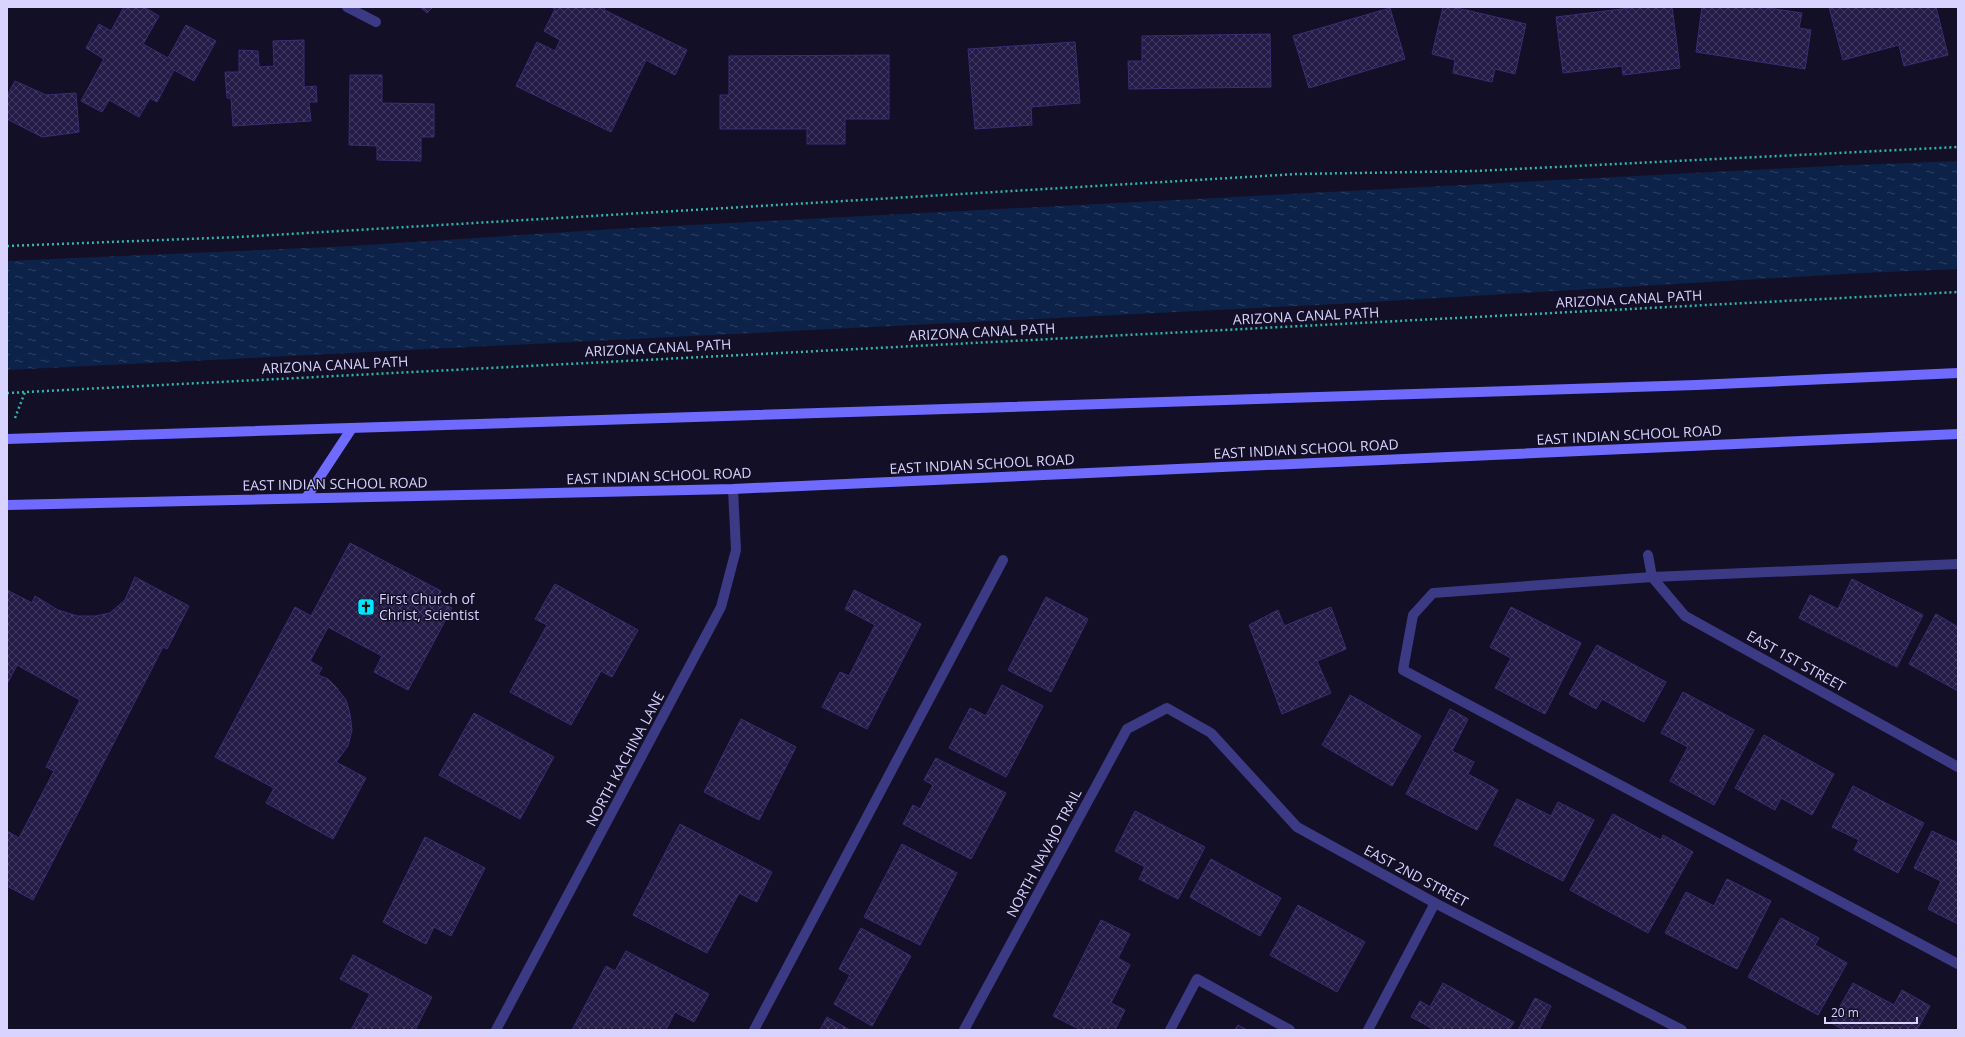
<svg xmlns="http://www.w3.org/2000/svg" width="1965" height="1037" font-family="'Open Sans',sans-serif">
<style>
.water{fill:url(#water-ripples)}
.building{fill:url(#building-cross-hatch);stroke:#3b2d73}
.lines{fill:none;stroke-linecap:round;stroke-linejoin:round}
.path{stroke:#2fb8b0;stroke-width:2.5;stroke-dasharray:2 3;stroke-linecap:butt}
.lane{stroke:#3d3a85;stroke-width:10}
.street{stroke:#3d3a85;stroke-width:10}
.secondary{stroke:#6f6bff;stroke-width:10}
.labels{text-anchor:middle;stroke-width:3;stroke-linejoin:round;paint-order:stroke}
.street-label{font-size:14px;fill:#d9d4ff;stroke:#130f26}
.poi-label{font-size:14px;fill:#d9d4ff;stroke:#130f26;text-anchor:start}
</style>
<defs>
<pattern id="water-ripples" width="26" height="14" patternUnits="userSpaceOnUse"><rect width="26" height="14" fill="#0c2248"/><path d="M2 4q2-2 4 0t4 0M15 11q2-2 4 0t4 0" fill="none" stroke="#2f4163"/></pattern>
<pattern id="building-cross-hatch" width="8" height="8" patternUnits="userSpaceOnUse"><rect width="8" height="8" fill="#241b47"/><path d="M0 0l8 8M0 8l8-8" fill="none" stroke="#433b63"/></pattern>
</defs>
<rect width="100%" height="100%" fill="#130f26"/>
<!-- water -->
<polygon class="water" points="1958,161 1958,269 1862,273 1337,304 7,370 7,261 351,246 614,229 1830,166"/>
<!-- building -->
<g class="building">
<polygon points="124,7 144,7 159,16 143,44 168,58 186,25 216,41 194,81 174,70 157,102 150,98 139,117 109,100 102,112 81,101 104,59 86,48 99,24 111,31"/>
<polygon points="420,7 433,7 427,13"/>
<polygon points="551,7 605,7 604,10 687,50 675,75 646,60 611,132 516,86 537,42 555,51 560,40 544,31 555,9"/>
<polygon points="1443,7 1453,7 1526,24 1515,74 1495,69 1492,82 1453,73 1455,60 1432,54"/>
<polygon points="1630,7 1672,7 1680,68 1623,75 1622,66 1563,73 1556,17 1630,8"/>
<polygon points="1702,7 1762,7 1802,13 1799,28 1811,30 1805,69 1696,52"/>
<polygon points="1829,7 1936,7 1948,55 1904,66 1899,45 1843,60"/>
<polygon points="1390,8 1405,59 1309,88 1293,36"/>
<polygon points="1270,34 1271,87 1129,89 1128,61 1142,61 1142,36"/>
<polygon points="304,40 304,87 316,86 317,102 309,102 311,121 233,126 231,98 227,98 225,72 239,72 239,50 258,51 259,67 274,66 273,41"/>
<polygon points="1075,42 1080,103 1031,107 1032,125 975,129 968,49"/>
<polygon points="889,55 889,119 845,119 845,144 807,144 807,129 720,129 720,95 729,95 729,56"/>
<polygon points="350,75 382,75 382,103 434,104 434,137 421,137 421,161 377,160 377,146 349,145"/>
<polygon points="15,81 46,95 76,93 79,132 42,137 7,119 7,96"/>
<polygon points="350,543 441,591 437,600 452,608 408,690 374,672 382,656 328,627 310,661 322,668 318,675 328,679 336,687 346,700 350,714 352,730 348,746 336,762 366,778 333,839 266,803 274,788 215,757 295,607 311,616"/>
<polygon points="135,577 189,606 167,649 163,647 33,900 7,886 7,831 19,838 54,771 46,767 80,700 17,665 7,684 7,590 32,603 35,596 58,610 77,616 95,616 110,613 125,600"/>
<polygon points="1852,579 1923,615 1897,667 1799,618 1810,595 1838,609"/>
<polygon points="555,584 638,630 612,677 601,671 571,725 510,692 547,625 535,619"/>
<polygon points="854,590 921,624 867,729 822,707 840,672 849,676 875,625 845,609"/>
<polygon points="1046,597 1088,619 1051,692 1008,670"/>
<polygon points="1331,607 1346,649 1317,661 1331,693 1282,714 1249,625 1278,610 1284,626"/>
<polygon points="1511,607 1581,643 1545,714 1495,688 1511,658 1490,647"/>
<polygon points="1936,614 1958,627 1958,691 1909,664"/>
<polygon points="1597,645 1666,682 1644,722 1602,699 1596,709 1569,694"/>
<polygon points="1002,685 1043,706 1006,777 949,748 970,708 986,716"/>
<polygon points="1683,692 1754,730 1714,805 1670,781 1688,747 1661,733"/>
<polygon points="1350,695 1421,736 1392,786 1322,745"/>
<polygon points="1450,709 1468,719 1452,751 1474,762 1468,774 1498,790 1477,830 1406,794"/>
<polygon points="474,713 554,757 520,819 439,775"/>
<polygon points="741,719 796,747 759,820 704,792"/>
<polygon points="1764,735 1834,774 1812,815 1781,798 1775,810 1735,788"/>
<polygon points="936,758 1006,793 971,859 903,824 913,805 920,809 933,785 924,780"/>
<polygon points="1853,786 1924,823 1898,873 1854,850 1859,840 1832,827"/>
<polygon points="1517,799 1551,816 1558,802 1594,820 1563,881 1494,845"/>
<polygon points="1135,811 1205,847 1178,899 1139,879 1145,867 1115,851"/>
<polygon points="1613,814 1661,840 1663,835 1693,852 1648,933 1570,890"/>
<polygon points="680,824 772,872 757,902 739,893 707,953 633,915"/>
<polygon points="1932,831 1958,843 1958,924 1928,909 1941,881 1914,868"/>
<polygon points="425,837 485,868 451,936 434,927 426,944 383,922"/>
<polygon points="902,844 957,873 920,945 864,917"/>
<polygon points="1211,859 1281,898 1260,936 1190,897"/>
<polygon points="1727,879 1771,901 1737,969 1665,933 1686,892 1714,906"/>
<polygon points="1298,905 1365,942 1337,992 1270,955"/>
<polygon points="1781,918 1819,938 1815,945 1847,963 1818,1015 1748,977"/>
<polygon points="1101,920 1130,934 1118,958 1130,965 1111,1003 1125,1010 1115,1030 1081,1030 1053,1016"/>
<polygon points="861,928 911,956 872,1026 834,1004 850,975 839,969"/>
<polygon points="626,951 709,994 694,1022 675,1012 666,1030 572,1030 606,966 615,971"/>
<polygon points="353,955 432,997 415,1030 351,1030 370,994 340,979"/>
<polygon points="1443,983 1514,1022 1509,1030 1435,1030 1411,1017 1420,1001 1430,1007"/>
<polygon points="1853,983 1894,1005 1902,990 1930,1006 1917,1030 1844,1030 1831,1023"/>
<polygon points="1535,998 1551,1006 1539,1030 1518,1030"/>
<polygon points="827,1017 850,1030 820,1030"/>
<polygon points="1238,1025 1247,1030 1235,1030"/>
</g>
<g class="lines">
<!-- path -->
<g class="path">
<polyline points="7,246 239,237 1297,174 1476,171 1958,147"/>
<polyline points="7,393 1958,292"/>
<polyline points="15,418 25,392"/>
</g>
<!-- lane -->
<g class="lane">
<polyline points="1958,564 1652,577 1433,593 1413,615 1403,670 1958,964"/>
<polyline points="754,1030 1003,560"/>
<polyline points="1170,1030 1197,979 1290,1030"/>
</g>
<!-- street -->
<g class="street">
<polyline points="347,7 376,22"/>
<polyline points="1648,555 1652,577 1685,616 1958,767"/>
<polyline points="496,1030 721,607 736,550 733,489"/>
<polyline points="964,1030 1127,729 1167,708 1211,733 1297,827 1435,903 1682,1030"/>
<polyline points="1368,1030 1435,903"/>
</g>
<!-- secondary -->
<g class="secondary">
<polyline points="7,439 1696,385 1958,373"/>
<polyline points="306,498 352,428"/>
<polyline points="7,505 733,489 1958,434"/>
</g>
</g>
<!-- icons -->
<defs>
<symbol id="church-square" viewBox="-11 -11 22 22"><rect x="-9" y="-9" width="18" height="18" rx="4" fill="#00e5ff" stroke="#130f26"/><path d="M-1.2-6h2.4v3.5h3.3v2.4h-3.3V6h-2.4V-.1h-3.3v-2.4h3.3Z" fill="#111"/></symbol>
</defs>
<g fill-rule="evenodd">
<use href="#church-square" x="356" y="597" width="20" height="20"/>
</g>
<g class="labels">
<!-- street labels -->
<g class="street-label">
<text transform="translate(1629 299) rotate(-3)" y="5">ARIZONA CANAL PATH</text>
<text transform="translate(1306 316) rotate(-3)" y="5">ARIZONA CANAL PATH</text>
<text transform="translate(982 332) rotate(-3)" y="5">ARIZONA CANAL PATH</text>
<text transform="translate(658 348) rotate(-3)" y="5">ARIZONA CANAL PATH</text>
<text transform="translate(335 365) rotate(-3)" y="5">ARIZONA CANAL PATH</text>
<text transform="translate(1629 435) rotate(-3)" y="5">EAST INDIAN SCHOOL ROAD</text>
<text transform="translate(1306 449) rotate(-3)" y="5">EAST INDIAN SCHOOL ROAD</text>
<text transform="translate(982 464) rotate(-3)" y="5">EAST INDIAN SCHOOL ROAD</text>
<text transform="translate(659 476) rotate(-2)" y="5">EAST INDIAN SCHOOL ROAD</text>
<text transform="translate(335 484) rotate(-1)" y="5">EAST INDIAN SCHOOL ROAD</text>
<text transform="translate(1796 661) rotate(29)" y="5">EAST 1ST STREET</text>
<text transform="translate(625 759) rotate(-62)" y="5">NORTH KACHINA LANE</text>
<text transform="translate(1044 853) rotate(-62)" y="5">NORTH NAVAJO TRAIL</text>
<text transform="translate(1416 876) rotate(28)" y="5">EAST 2ND STREET</text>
</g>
<!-- poi labels -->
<g class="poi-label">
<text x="379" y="604">First Church of<tspan x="379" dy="16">Christ, Scientist</tspan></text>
</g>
</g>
<!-- border -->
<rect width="1965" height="1037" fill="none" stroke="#d9d4ff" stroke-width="16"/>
<!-- scale -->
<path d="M1825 1017v6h92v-6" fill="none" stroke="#d9d4ff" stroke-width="2"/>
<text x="1831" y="1017" font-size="12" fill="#d9d4ff" stroke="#130f26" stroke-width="3" paint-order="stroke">20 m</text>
</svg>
